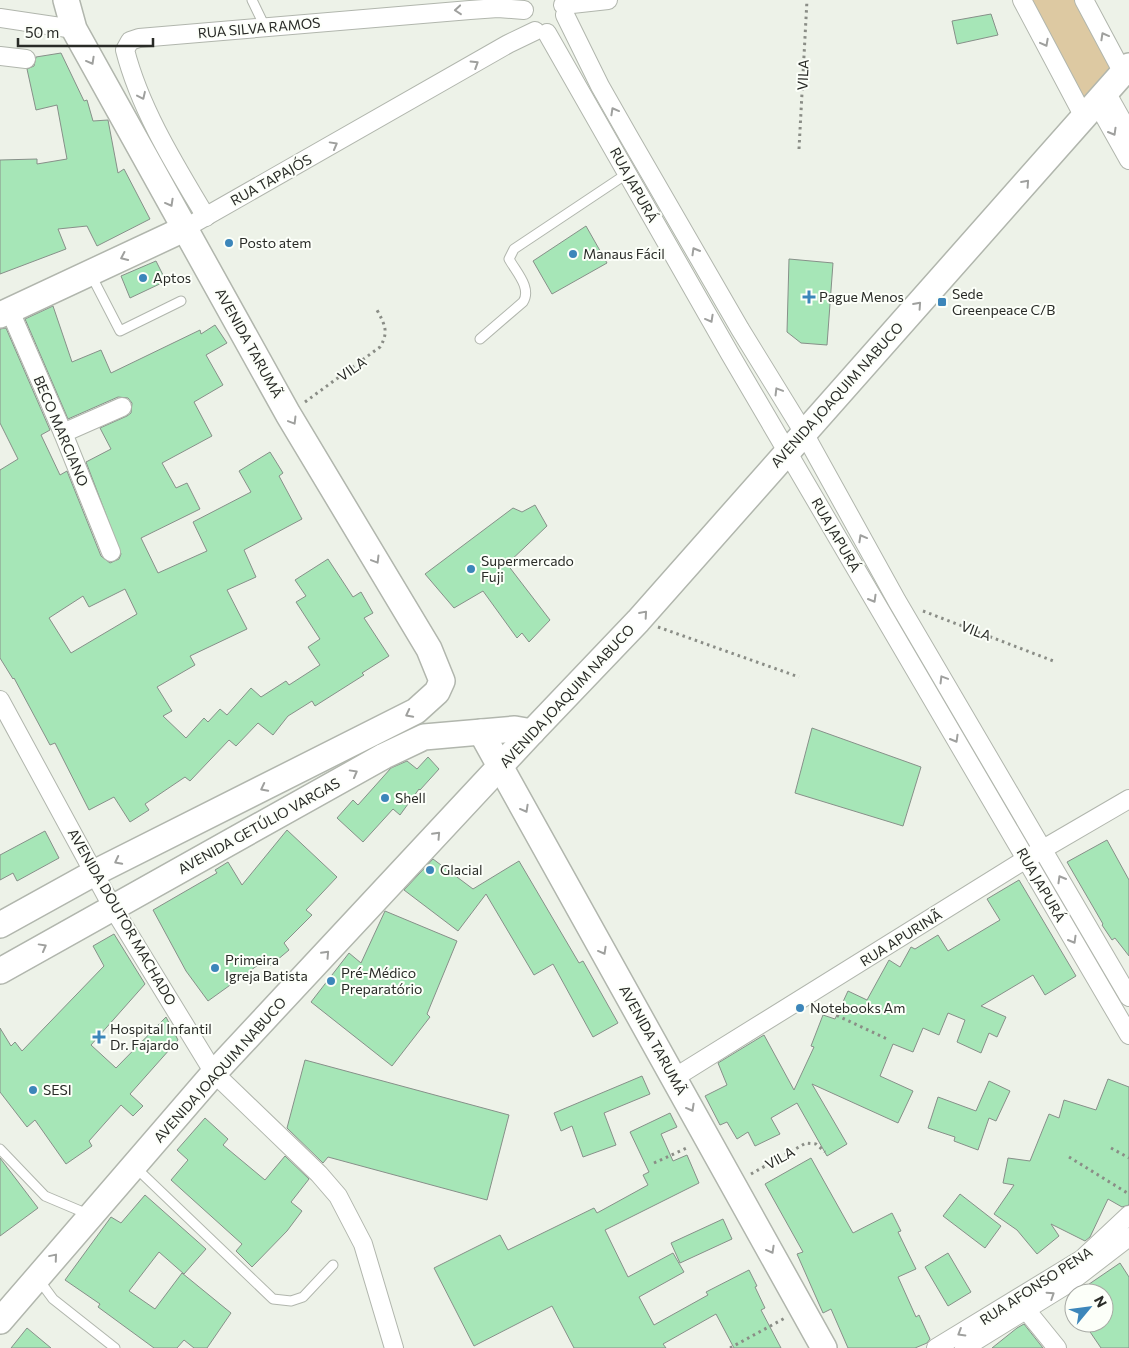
<svg xmlns="http://www.w3.org/2000/svg" width="1129" height="1348" font-family="Commissioner,sans-serif">
<style>
.green{fill:#ddc9a2}
.building{fill:#a6e6b7;stroke:#879089;fill-rule:evenodd}
.lines{fill:none;stroke-linecap:round;stroke-linejoin:round}
.lane-casing{stroke:#b1b6ad;stroke-width:11}
.street-casing{stroke:#b1b6ad;stroke-width:20}
.secondary-casing{stroke:#b1b6ad;stroke-width:28}
.path{stroke:#8a8d86;stroke-width:3;stroke-dasharray:2.5 4;stroke-linecap:butt}
.lane{stroke:#fff;stroke-width:9}
.street{stroke:#fff;stroke-width:18}
.secondary{stroke:#fff;stroke-width:25}
.oneway{stroke:#9fa09e}
.poi-dot{fill:#3c86ba;stroke:#fcfff9;stroke-width:2}
.labels{text-anchor:middle;stroke-width:4;stroke-linejoin:round;paint-order:stroke}
.street-label{font-size:14px;fill:#292b27;stroke:#fcfff9}
.poi-label{font-size:14px;fill:#292b27;stroke:#fcfff9;text-anchor:start}
</style>
<rect width="100%" height="100%" fill="#edf2e8"/>
<!-- green -->
<polygon class="green" points="1024,0 1076,0 1117,71 1086,108"/>
<!-- building -->
<g class="building">
<polygon points="991,14 998,35 957,44 952,21"/>
<polygon points="61,53 84,101 87,100 93,121 108,120 118,173 124,169 150,219 97,246 87,226 58,229 66,249 0,274 0,160 37,159 37,164 67,159 57,105 36,110 27,69 34,66 36,57"/>
<polygon points="586,226 607,263 552,294 533,261"/>
<polygon points="789,259 833,263 827,345 801,343 787,332"/>
<polygon points="156,261 166,281 130,298 121,276"/>
<path d="M53 306 72 362 101 350 111 373 200 330 201 334 215 325 227 343 206 355 223 385 194 402 212 436 162 463 176 488 187 483 200 509 141 538 158 573 207 551 193 522 251 492 239 471 270 452 283 473 279 476 302 519 244 550 256 577 227 590 247 629 190 656 195 665 157 687 172 711 163 716 186 738 204 718 208 722 220 709 227 715 251 688 261 697 286 681 289 685 320 665 308 647 320 639 296 602 306 596 295 580 328 559 353 597 361 592 373 613 364 618 389 656 362 673 364 675 315 706 312 701 288 716 273 735 258 723 236 746 229 740 190 781 185 777 145 804 149 810 130 822 114 797 89 810 55 743 50 745 14 678 13 679 0 658V470L18 459 0 423V329L6 328 50 430 41 435 60 475 67 471 101 556 110 563 119 559 121 554 86 462 111 449 100 428 127 416 131 413 132 403 128 398 118 397 68 419 25 319ZM125 589 137 614 71 653 49 618 83 596 89 607Z"/>
<polygon points="535,505 547,526 507,564 550,620 529,642 522,633 517,638 483,591 454,608 425,574 513,508 522,512"/>
<polygon points="812,728 921,767 903,826 795,793"/>
<polygon points="428,757 439,769 420,790 419,789 400,815 393,809 363,842 337,818 353,800 358,805 391,768 407,761 417,769"/>
<polygon points="287,830 337,877 306,910 312,915 284,943 289,950 270,966 265,960 208,1001 186,971 153,910 217,873 215,870 228,862 242,885"/>
<polygon points="45,831 59,858 17,881 13,873 0,880 0,855"/>
<polygon points="1107,840 1129,880 1129,956 1115,938 1112,940 1102,925 1103,924 1067,862"/>
<polygon points="433,859 473,889 519,861 579,963 583,961 618,1023 593,1037 553,964 534,975 486,894 458,931 404,890"/>
<polygon points="1019,880 1076,976 1045,995 1033,975 981,1006 1006,1017 997,1037 989,1033 981,1053 957,1042 965,1020 948,1013 939,1035 923,1028 913,1052 893,1044 880,1076 913,1091 898,1123 812,1084 847,1144 827,1156 797,1103 771,1118 780,1134 755,1146 748,1132 737,1139 727,1122 720,1125 705,1096 727,1085 718,1063 764,1035 794,1090 814,1047 811,1046 823,1015 835,1019 848,991 867,1000 889,960 900,967 911,947 915,949 938,935 948,951 1000,920 987,899"/>
<polygon points="385,911 457,941 427,1014 430,1017 392,1066 311,1002 349,953 361,963"/>
<polygon points="114,934 145,984 91,1045 116,1068 166,1017 178,1040 130,1094 143,1106 133,1116 121,1105 89,1141 92,1146 66,1164 35,1120 27,1127 0,1092 0,1028 11,1046 15,1042 22,1051 104,966 93,946"/>
<polygon points="305,1060 509,1115 487,1200 328,1157 323,1163 287,1128"/>
<polygon points="642,1076 650,1094 604,1113 616,1145 583,1157 572,1126 561,1131 554,1113"/>
<polygon points="1108,1079 1129,1087 1129,1205 1122,1207 1108,1199 1090,1237 1085,1241 1051,1224 1059,1236 1037,1254 1017,1230 994,1214 1014,1185 1003,1183 1008,1158 1030,1161 1049,1114 1059,1118 1064,1100 1096,1110"/>
<polygon points="989,1081 1010,1091 996,1121 989,1118 978,1150 954,1141 955,1137 928,1128 938,1097 976,1111"/>
<polygon points="670,1113 677,1127 661,1134 673,1161 687,1155 699,1183 605,1230 628,1277 673,1253 684,1272 639,1297 654,1325 708,1295 706,1292 749,1270 757,1286 755,1287 765,1308 761,1310 781,1348 734,1348 716,1314 663,1344 666,1348 574,1348 552,1306 474,1346 434,1268 500,1235 508,1250 594,1208 597,1213 648,1185 643,1175 649,1172 630,1132"/>
<polygon points="205,1118 228,1139 223,1145 265,1180 285,1156 309,1179 291,1202 302,1211 287,1231 252,1267 236,1251 242,1244 171,1180 188,1160 177,1150"/>
<polygon points="0,1158 38,1208 0,1236"/>
<polygon points="811,1158 853,1233 892,1213 901,1231 898,1232 916,1269 898,1277 916,1317 919,1315 930,1339 927,1343 915,1348 848,1348 831,1309 823,1313 797,1254 803,1252 765,1184"/>
<polygon points="960,1194 1001,1226 985,1248 943,1216"/>
<polygon points="145,1195 206,1249 184,1274 159,1252 129,1291 155,1309 182,1273 231,1313 207,1348 194,1348 184,1340 177,1348 154,1348 98,1307 100,1304 65,1280 111,1217 121,1223"/>
<polygon points="723,1219 732,1239 680,1263 671,1243"/>
<polygon points="948,1253 971,1292 948,1306 925,1267"/>
<polygon points="1120,1263 1129,1277 1129,1348 1101,1348 1084,1323 1104,1323 1104,1293 1076,1293"/>
<polygon points="1024,1324 1043,1348 992,1348 1017,1328"/>
<polygon points="27,1328 51,1348 11,1348"/>
</g>
<g class="lines">
<defs>
<g id="lane">
<polyline points="252,0 265,27"/>
<polyline points="90,273 120,331 181,301"/>
<path d="M480 339 523 302C532 288 516 272 509 259L514 249 628 173"/>
<polyline points="0,1149 45,1196 90,1215"/>
<polyline points="134,1166 273,1299 291,1301 303,1297 333,1265"/>
<polyline points="39,1280 53,1299 115,1348"/>
</g>
<g id="street">
<polyline points="1022,0 1084,117"/>
<polyline points="1084,0 1123,73"/>
<polyline points="563,5 608,0"/>
<polyline points="565,15 600,86 629,137 740,329 804,433 897,601 1129,997"/>
<polyline points="0,18 74,29"/>
<polyline points="547,33 730,354 1129,1035"/>
<polyline points="0,56 26,59"/>
<polyline points="1106,92 1129,133"/>
<polyline points="1097,103 1129,160"/>
<path d="M206 217C175 165 140 109 125 50L130 41 139 38 470 10 498 8 524 10"/>
<polyline points="196,222 508,44 535,31"/>
<polyline points="10,311 63,433 111,552"/>
<polyline points="63,433 122,407"/>
<polyline points="0,700 113,908 214,1073 319,1174 338,1196 363,1244 394,1348"/>
<polyline points="674,1078 1026,859 1129,799"/>
<polyline points="1027,1311 1057,1348"/>
<polyline points="936,1348 1082,1259 1129,1215"/>
<polyline points="964,1348 1069,1283 1129,1237"/>
</g>
<g id="secondary">
<polyline points="0,315 184,229"/>
<polyline points="481,732 824,1348"/>
<polyline points="0,925 94,873 416,711 437,692 442,681 429,649 288,414 74,29 66,0"/>
<polyline points="0,971 384,756 424,737 515,729 532,732"/>
<polyline points="0,1321 214,1073 532,732 638,621 1129,66"/>
</g>
</defs>
<!-- lane casing -->
<use href="#lane" class="lane-casing"/>
<!-- street casing -->
<use href="#street" class="street-casing"/>
<!-- secondary casing -->
<use href="#secondary" class="secondary-casing"/>
<!-- path -->
<g class="path">
<polyline points="799,149 807,0"/>
<path d="M305 402 380 347C389 332 385 325 377 310"/>
<polyline points="923,611 1056,662"/>
<polyline points="658,627 799,677"/>
<polyline points="819,1007 887,1039"/>
<polyline points="1111,1148 1129,1158"/>
<polyline points="1069,1157 1129,1194"/>
<polyline points="654,1163 689,1147"/>
<polyline points="751,1174 806,1143 816,1144 825,1152"/>
<polyline points="730,1348 785,1318"/>
</g>
<!-- lane -->
<use href="#lane" class="lane"/>
<!-- street -->
<use href="#street" class="street"/>
<!-- secondary -->
<use href="#secondary" class="secondary"/>
</g>
<!-- one-way arrows -->
<defs><path id="oneway-chevron" d="M-2-3.5L2.5 0L-2 3.5" fill="none" stroke-width="1.6" stroke-linecap="round" stroke-linejoin="round" transform="scale(1.25)"/></defs>
<g class="oneway">
<use href="#oneway-chevron" transform="translate(458 10) rotate(175)"/>
<use href="#oneway-chevron" transform="translate(1104 36) rotate(-119)"/>
<use href="#oneway-chevron" transform="translate(1045 43) rotate(62)"/>
<use href="#oneway-chevron" transform="translate(91 61) rotate(61)"/>
<use href="#oneway-chevron" transform="translate(475 64) rotate(-32)"/>
<use href="#oneway-chevron" transform="translate(142 96) rotate(65)"/>
<use href="#oneway-chevron" transform="translate(614 111) rotate(-119)"/>
<use href="#oneway-chevron" transform="translate(1113 132) rotate(60)"/>
<use href="#oneway-chevron" transform="translate(334 145) rotate(-29)"/>
<use href="#oneway-chevron" transform="translate(1026 183) rotate(-48)"/>
<use href="#oneway-chevron" transform="translate(170 203) rotate(61)"/>
<use href="#oneway-chevron" transform="translate(695 251) rotate(-120)"/>
<use href="#oneway-chevron" transform="translate(124 257) rotate(155)"/>
<use href="#oneway-chevron" transform="translate(918 305) rotate(-48)"/>
<use href="#oneway-chevron" transform="translate(710 319) rotate(61)"/>
<use href="#oneway-chevron" transform="translate(778 391) rotate(-121)"/>
<use href="#oneway-chevron" transform="translate(293 421) rotate(59)"/>
<use href="#oneway-chevron" transform="translate(862 538) rotate(-119)"/>
<use href="#oneway-chevron" transform="translate(376 560) rotate(59)"/>
<use href="#oneway-chevron" transform="translate(873 599) rotate(60)"/>
<use href="#oneway-chevron" transform="translate(644 614) rotate(-49)"/>
<use href="#oneway-chevron" transform="translate(943 679) rotate(-121)"/>
<use href="#oneway-chevron" transform="translate(409 714) rotate(153)"/>
<use href="#oneway-chevron" transform="translate(955 739) rotate(60)"/>
<use href="#oneway-chevron" transform="translate(354 773) rotate(-29)"/>
<use href="#oneway-chevron" transform="translate(264 788) rotate(153)"/>
<use href="#oneway-chevron" transform="translate(525 809) rotate(61)"/>
<use href="#oneway-chevron" transform="translate(437 835) rotate(-47)"/>
<use href="#oneway-chevron" transform="translate(118 861) rotate(153)"/>
<use href="#oneway-chevron" transform="translate(1061 879) rotate(-120)"/>
<use href="#oneway-chevron" transform="translate(1073 940) rotate(60)"/>
<use href="#oneway-chevron" transform="translate(43 947) rotate(-29)"/>
<use href="#oneway-chevron" transform="translate(603 951) rotate(61)"/>
<use href="#oneway-chevron" transform="translate(326 954) rotate(-47)"/>
<use href="#oneway-chevron" transform="translate(691 1108) rotate(61)"/>
<use href="#oneway-chevron" transform="translate(771 1250) rotate(61)"/>
<use href="#oneway-chevron" transform="translate(54 1257) rotate(-50)"/>
<use href="#oneway-chevron" transform="translate(1051 1295) rotate(-33)"/>
<use href="#oneway-chevron" transform="translate(961 1333) rotate(149)"/>
</g>
<!-- markers -->
<g class="poi-dot">
<circle cx="229" cy="243" r="5"/>
<circle cx="573" cy="254" r="5"/>
<circle cx="143" cy="278" r="5"/>
<path d="M806.5 289.5h5v5h5v5h-5v5h-5v-5h-5v-5h5z"/>
<rect x="937" y="297" width="10" height="10" rx="2.5"/>
<circle cx="471" cy="569" r="5"/>
<circle cx="385" cy="798" r="5"/>
<circle cx="430" cy="870" r="5"/>
<circle cx="215" cy="968" r="5"/>
<circle cx="331" cy="981" r="5"/>
<circle cx="800" cy="1008" r="5"/>
<path d="M96.5 1029.5h5v5h5v5h-5v5h-5v-5h-5v-5h5z"/>
<circle cx="33" cy="1090" r="5"/>
</g>
<g class="labels">
<!-- street labels -->
<g class="street-label">
<text transform="translate(259 28) rotate(-5)" y="5">RUA SILVA RAMOS</text>
<text transform="translate(803 75) rotate(-87)" y="5">VILA</text>
<text transform="translate(271 180) rotate(-29)" y="5">RUA TAPAJÓS</text>
<text transform="translate(634 185) rotate(61)" y="5">RUA JAPURÁ</text>
<text transform="translate(249 343) rotate(61)" y="5">AVENIDA TARUMÃ</text>
<text transform="translate(352 369) rotate(-35)" y="5">VILA</text>
<text transform="translate(837 395) rotate(-48)" y="5">AVENIDA JOAQUIM NABUCO</text>
<text transform="translate(61 431) rotate(67)" y="5">BECO MARCIANO</text>
<text transform="translate(836 535) rotate(60)" y="5">RUA JAPURÁ</text>
<text transform="translate(976 631) rotate(21)" y="5">VILA</text>
<text transform="translate(567 696) rotate(-47)" y="5">AVENIDA JOAQUIM NABUCO</text>
<text transform="translate(259 826) rotate(-29)" y="5">AVENIDA GETÚLIO VARGAS</text>
<text transform="translate(1041 885) rotate(60)" y="5">RUA JAPURÁ</text>
<text transform="translate(122 917) rotate(60)" y="5">AVENIDA DOUTOR MACHADO</text>
<text transform="translate(901 938) rotate(-32)" y="5">RUA APURINÃ</text>
<text transform="translate(653 1040) rotate(61)" y="5">AVENIDA TARUMÃ</text>
<text transform="translate(220 1070) rotate(-48)" y="5">AVENIDA JOAQUIM NABUCO</text>
<text transform="translate(780 1158) rotate(-29)" y="5">VILA</text>
<text transform="translate(1036 1286) rotate(-33)" y="5">RUA AFONSO PENA</text>
</g>
<!-- poi labels -->
<g class="poi-label">
<text x="239" y="248">Posto atem</text>
<text x="583" y="259">Manaus Fácil</text>
<text x="153" y="283">Aptos</text>
<text x="952" y="299">Sede<tspan x="952" dy="16">Greenpeace C/B</tspan></text>
<text x="819" y="302">Pague Menos</text>
<text x="481" y="566">Supermercado<tspan x="481" dy="16">Fuji</tspan></text>
<text x="395" y="803">Shell</text>
<text x="440" y="875">Glacial</text>
<text x="225" y="965">Primeira<tspan x="225" dy="16">Igreja Batista</tspan></text>
<text x="341" y="978">Pré-Médico<tspan x="341" dy="16">Preparatório</tspan></text>
<text x="810" y="1013">Notebooks Am</text>
<text x="110" y="1034">Hospital Infantil<tspan x="110" dy="16">Dr. Fajardo</tspan></text>
<text x="43" y="1095">SESI</text>
</g>
</g>
<!-- north arrow -->
<g transform="translate(1089 1308) rotate(61)"><circle r="24" fill="#fcfff9" stroke="#a8aaa5"/>
<path d="M0-4L9 19L0 12L-9 19Z" fill="#3c86ba"/>
<text y="-8" font-size="14" font-weight="bold" text-anchor="middle" fill="#292b27">N</text>
</g>
<!-- scale -->
<path d="M18 38v8h135v-8" fill="none" stroke="#292b27" stroke-width="2.5"/>
<text x="25" y="38" font-size="15" fill="#292b27" stroke="#fcfff9" stroke-width="4" paint-order="stroke">50 m</text>
</svg>
